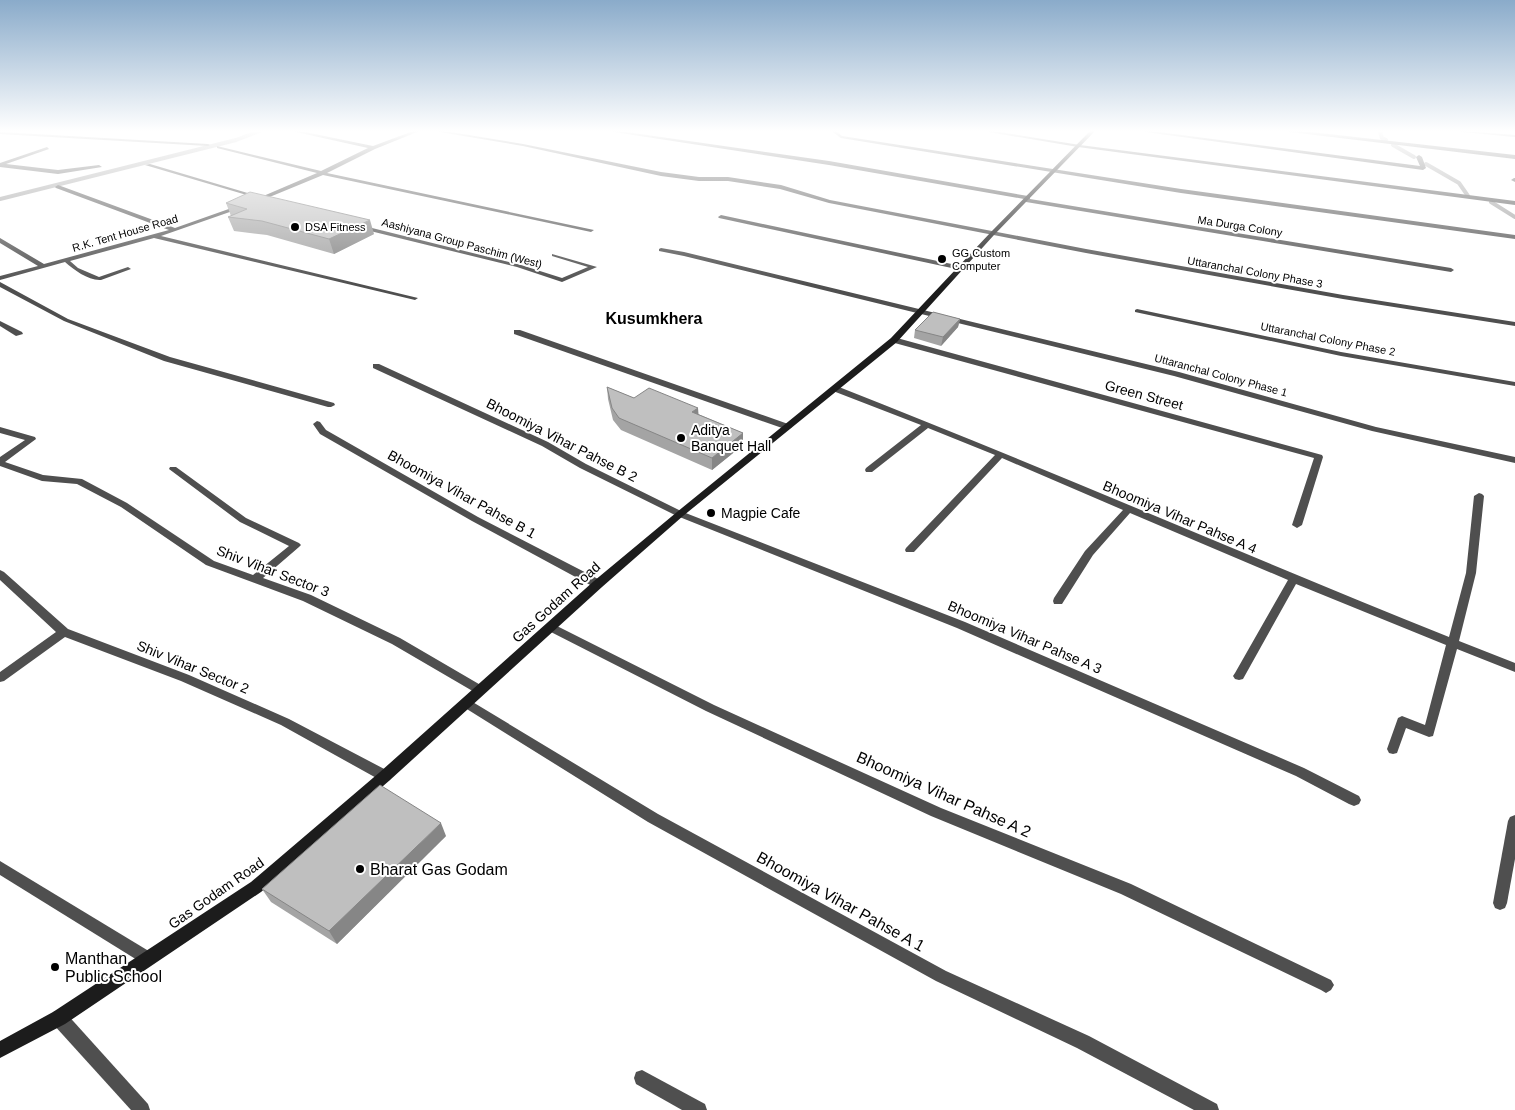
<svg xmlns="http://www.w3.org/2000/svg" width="1515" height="1110" font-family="Helvetica,sans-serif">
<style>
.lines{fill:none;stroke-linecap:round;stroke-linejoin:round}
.stream{stroke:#9d9d9d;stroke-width:4}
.street{fill:#4f4f4f;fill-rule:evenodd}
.secondary{fill:#1c1c1c;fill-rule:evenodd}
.wall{fill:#a4a4a4}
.shaded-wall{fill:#868686}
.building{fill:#bfbfbf;stroke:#868686}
.poi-dot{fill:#000;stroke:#fff;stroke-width:2}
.labels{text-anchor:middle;stroke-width:4;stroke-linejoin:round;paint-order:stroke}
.far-street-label{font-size:11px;fill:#000;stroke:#fff}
.far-poi-label{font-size:11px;fill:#000;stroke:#fff;text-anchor:start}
.street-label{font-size:14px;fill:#000;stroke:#fff}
.poi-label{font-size:14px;fill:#000;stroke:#fff;text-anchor:start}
.far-district-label{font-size:16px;font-weight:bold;fill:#000;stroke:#fff}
.near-street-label{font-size:16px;fill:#000;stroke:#fff}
.near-poi-label{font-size:16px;fill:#000;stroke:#fff;text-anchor:start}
</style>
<rect width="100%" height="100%" fill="#fff"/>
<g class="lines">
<!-- stream -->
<g class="stream">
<polyline points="1379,130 1382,138 1386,140"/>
<polyline points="1393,145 1414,157"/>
<polyline points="1426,164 1459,183 1468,196"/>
<polyline points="0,199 236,140 262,130"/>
<polyline points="1491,202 1515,217"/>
</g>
<!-- street -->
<g class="street">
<polygon points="287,130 295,130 373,146 416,130 422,130 375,149 327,173 594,230 591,232 323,175 255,203 252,201 257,198 145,165 150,164 261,197 317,173 217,148 217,146 321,171 368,148"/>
<polygon points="428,130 438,130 523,144 661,172 699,177 728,177 781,185 830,200 1086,249 1343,295 1515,322 1515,326 1343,299 1086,253 829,203 780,189 728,181 699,181 661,176 523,146"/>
<polygon points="601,130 612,130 829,161 1028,196 1030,197 1030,199 1451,268 1454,270 1451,272 1026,202 1024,201 1024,199 829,165"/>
<polygon points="830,130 835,130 842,136 1181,189 1515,235 1515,239 1181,193 841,138"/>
<polygon points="977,130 987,130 1080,145 1515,201 1515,205 1078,147"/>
<polygon points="1131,130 1143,130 1420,166 1416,157 1419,155 1422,157 1426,168 1423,170"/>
<polygon points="1280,130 1293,130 1515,155 1515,159 1282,131"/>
<polygon points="1450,130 1515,135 1515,137 1452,131"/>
<polygon points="0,132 208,144 210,145 208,146 0,134"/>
<polygon points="47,147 49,149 6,164 58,170 99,165 102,167 58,174 0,167 0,163"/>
<polygon points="1514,178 1515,178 1515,182 1511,180"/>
<path d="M58 185 175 228 240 205H244V207L161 236 418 298 415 300 154 238 70 261 78 268 99 277 128 267 131 269 101 280C89 281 74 270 65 262L0 280V276L38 266 0 243V238L44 264 169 230 56 188 55 187Z"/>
<polygon points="721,215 961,266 964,268 961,270 719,218 718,217"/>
<polygon points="360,225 521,265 562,278 588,267 552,256 552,254 597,267 562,282 517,267 358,228 358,226"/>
<polygon points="661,248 684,252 1179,372 1376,427 1515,457 1515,463 1372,431 1174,376 684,256 659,251 659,249"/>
<polygon points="0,282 68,319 170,357 334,403 335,405 331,407 328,407 164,361 64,321 0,287"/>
<polygon points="1137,309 1341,352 1515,382 1515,386 1341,356 1135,312 1135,310"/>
<polygon points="0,321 22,332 23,334 16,336 0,326"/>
<polygon points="514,330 520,330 791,425 792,427 788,430 785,429 514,334"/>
<polygon points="891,338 897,338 1322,455 1323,457 1302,525 1297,528 1292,525 1314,458 891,342"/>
<polygon points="373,364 379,364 548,442 586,464 683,512 965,622 1304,768 1359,796 1361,800 1359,804 1354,806 1349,804 1296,776 957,628 677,516 580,468 542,446 373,368"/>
<path d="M833 387H839C1043 467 1245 555 1449 637L1466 573 1474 496 1479 493 1482 494 1484 496 1476 573 1459 641 1515 663V672L1457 649 1433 736 1429 737 1406 728 1397 753 1393 754 1389 753 1387 749 1398 718 1402 716 1425 725 1446 645 1296 584 1243 679 1239 680 1235 679 1233 676 1235 673 1288 580 1130 513 1093 555 1062 604H1054L1053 601 1054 598 1085 551 1123 510 1002 458 914 552H906L905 550 906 548 995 455 928 428 872 472H866L865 470 866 468 921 425 833 391Z"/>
<polygon points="317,421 320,422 326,430 478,517 602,581 603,584 598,588 594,587 472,521 320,434 313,424"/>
<polygon points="0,427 35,437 36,439 5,462 43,475 82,479 127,503 214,561 253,575 289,546 240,522 169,469 170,467 176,467 246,518 299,543 301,545 299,547 263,578 311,595 400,638 484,687 486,690 484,693 480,695 476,693 392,644 303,601 206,565 121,507 77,484 42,481 0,466 0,457 25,440 0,433"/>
<polygon points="0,570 4,572 68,629 189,675 289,719 390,772 391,776 390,780 385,781 380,780 281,725 181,681 65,637 4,681 0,682 0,672 56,632 0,580"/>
<polygon points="551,623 714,705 941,808 1131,884 1331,980 1334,985 1331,990 1326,993 1321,990 1121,894 931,816 706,711 547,630 546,627 547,624"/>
<polygon points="466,698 658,814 946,971 1089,1036 1217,1104 1219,1110 1194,1110 1077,1048 936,981 648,822 462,706 460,703 462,700"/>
<polygon points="1515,815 1515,859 1507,903 1505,908 1500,910 1495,908 1493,903 1508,821 1510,817"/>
<polygon points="0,861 152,953 155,958 152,963 147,966 142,963 0,875"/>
<polygon points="59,1010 65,1012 148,1104 150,1110 131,1110 53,1024 51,1018 53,1012"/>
<polygon points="642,1070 705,1104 707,1110 682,1110 636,1084 634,1078 636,1072"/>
</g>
<!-- secondary -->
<polygon class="secondary" points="1091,130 1096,130 994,235 897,342 683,516 602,587 390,780 261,892 65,1024 0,1058 0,1041 53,1012 251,882 380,772 594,581 677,512 891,338 990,233"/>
</g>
<!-- wall -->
<g class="wall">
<polygon points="226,203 374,234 334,254 267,235 234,231 228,217 231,216"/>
<polygon points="960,319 958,327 941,346 914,338 915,330"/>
<polygon points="607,387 634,398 698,408 698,414 743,433 743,445 712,470 621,430 613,420 608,399"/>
<polygon points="446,836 337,944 271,902 262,889"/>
</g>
<!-- shaded-wall -->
<g class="shaded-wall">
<polygon points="370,220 374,234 334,254 329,239"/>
<polygon points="960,319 958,327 941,346 943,337"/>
<polygon points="698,408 699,420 692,412"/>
<polygon points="743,433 743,445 712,470 712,458"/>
<polygon points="441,823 446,836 337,944 329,931"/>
</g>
<!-- building -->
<g class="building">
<polygon points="250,192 370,220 329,239 262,221 228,217 247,209 226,203"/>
<polygon points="933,312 960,319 943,337 915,330"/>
<polygon points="607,387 634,398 649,388 698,408 692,412 743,433 712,458 619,418 612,408"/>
<polygon points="380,785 441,823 329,931 262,889"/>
</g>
<!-- sky -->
<linearGradient id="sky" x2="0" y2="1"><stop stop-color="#8aabca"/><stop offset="0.46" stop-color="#fff"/><stop offset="1" stop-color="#fff" stop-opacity="0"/></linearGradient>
<rect width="1515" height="285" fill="url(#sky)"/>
<!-- markers -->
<g class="poi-dot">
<circle cx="295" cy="227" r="5"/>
<circle cx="942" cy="259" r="5"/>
<circle cx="681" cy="438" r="5"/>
<circle cx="711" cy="513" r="5"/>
<circle cx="360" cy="869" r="5"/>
<circle cx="55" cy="967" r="5"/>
</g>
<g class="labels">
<!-- far-street labels -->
<g class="far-street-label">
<text transform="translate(1240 226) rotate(9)" y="4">Ma Durga Colony</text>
<text transform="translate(125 233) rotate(-16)" y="4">R.K. Tent House Road</text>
<text transform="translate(462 243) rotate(15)" y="4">Aashiyana Group Paschim (West)</text>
<text transform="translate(1255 272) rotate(10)" y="4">Uttaranchal Colony Phase 3</text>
<text transform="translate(1328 339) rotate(11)" y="4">Uttaranchal Colony Phase 2</text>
<text transform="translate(1221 375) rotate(15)" y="4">Uttaranchal Colony Phase 1</text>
</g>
<!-- far-poi labels -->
<g class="far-poi-label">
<text x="305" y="231">DSA Fitness</text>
<text x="952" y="257">GG Custom<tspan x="952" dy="13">Computer</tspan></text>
</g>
<!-- street labels -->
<g class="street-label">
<text transform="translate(1144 395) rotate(15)" y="5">Green Street</text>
<text transform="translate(562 440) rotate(27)" y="5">Bhoomiya Vihar Pahse B 2</text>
<text transform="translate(462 494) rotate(29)" y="5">Bhoomiya Vihar Pahse B 1</text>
<text transform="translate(1180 517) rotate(23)" y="5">Bhoomiya Vihar Pahse A 4</text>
<text transform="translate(273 571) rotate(21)" y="5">Shiv Vihar Sector 3</text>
<text transform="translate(556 602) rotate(-42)" y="5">Gas Godam Road</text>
<text transform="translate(1025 637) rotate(23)" y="5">Bhoomiya Vihar Pahse A 3</text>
<text transform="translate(193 667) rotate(22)" y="5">Shiv Vihar Sector 2</text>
<text transform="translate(216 893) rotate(-35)" y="5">Gas Godam Road</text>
</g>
<!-- poi labels -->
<g class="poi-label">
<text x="691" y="435">Aditya<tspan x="691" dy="16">Banquet Hall</tspan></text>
<text x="721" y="518">Magpie Cafe</text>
</g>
<!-- far-district labels -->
<g class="far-district-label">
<text x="654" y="324">Kusumkhera</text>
</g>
<!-- near-street labels -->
<g class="near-street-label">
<text transform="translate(944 794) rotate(24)" y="6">Bhoomiya Vihar Pahse A 2</text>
<text transform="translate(841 901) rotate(29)" y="6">Bhoomiya Vihar Pahse A 1</text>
</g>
<!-- near-poi labels -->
<g class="near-poi-label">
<text x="370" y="875">Bharat Gas Godam</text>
<text x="65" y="964">Manthan<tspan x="65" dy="18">Public School</tspan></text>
</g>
</g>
</svg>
